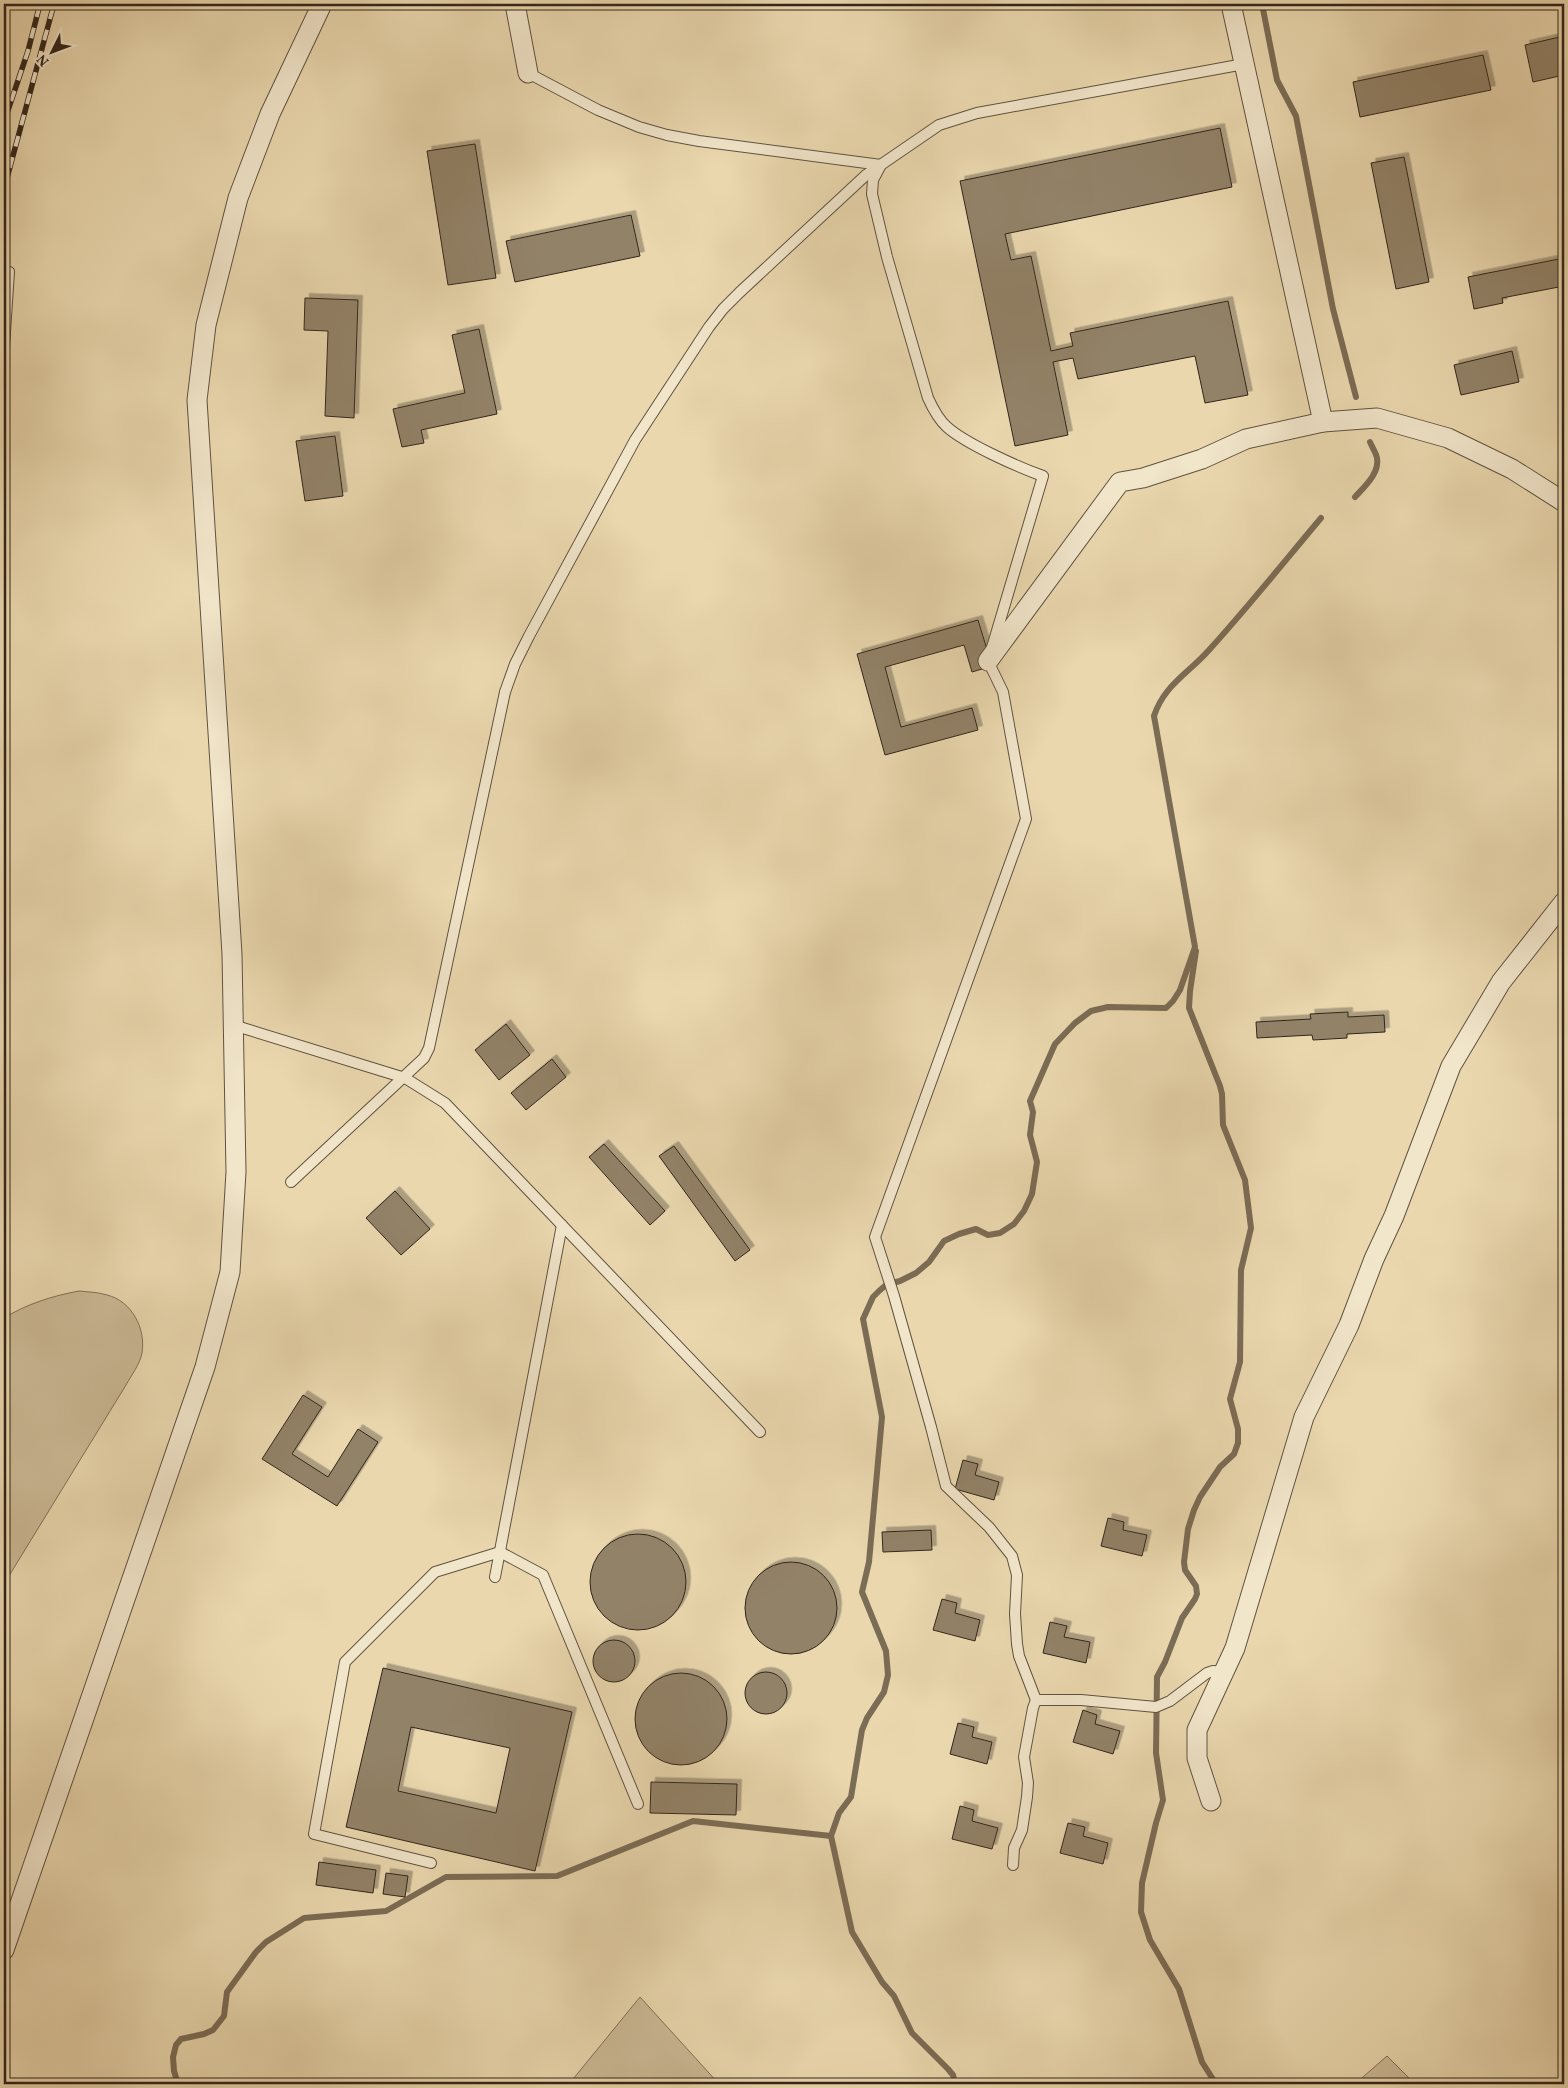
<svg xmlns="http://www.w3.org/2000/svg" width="1568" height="2088" font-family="Vollkorn,serif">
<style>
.green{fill:#cbb995;stroke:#7e7058}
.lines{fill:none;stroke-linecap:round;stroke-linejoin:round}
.stream{stroke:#7b6c55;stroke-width:6}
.building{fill:#928267;stroke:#32261b;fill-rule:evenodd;filter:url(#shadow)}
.lane-casing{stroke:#605240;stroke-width:12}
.street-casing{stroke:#605240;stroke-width:21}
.lane{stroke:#f1e5ca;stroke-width:10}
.street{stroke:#f1e5ca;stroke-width:19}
.rail-casing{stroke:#32261b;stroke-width:5.5}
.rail{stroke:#f1e5ca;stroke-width:4;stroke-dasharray:11;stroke-linecap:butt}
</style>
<defs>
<filter id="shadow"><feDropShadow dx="4.5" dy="-4.5" stdDeviation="0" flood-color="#0004"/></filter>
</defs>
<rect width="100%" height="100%" fill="#ead7ae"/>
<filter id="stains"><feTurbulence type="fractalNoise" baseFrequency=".004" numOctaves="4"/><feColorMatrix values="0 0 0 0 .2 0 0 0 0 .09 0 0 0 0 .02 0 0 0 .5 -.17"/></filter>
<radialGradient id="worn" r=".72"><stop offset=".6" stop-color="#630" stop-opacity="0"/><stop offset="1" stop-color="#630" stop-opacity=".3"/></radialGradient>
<!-- green -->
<g class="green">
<path d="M79 1291C88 1292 98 1292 107 1295 132 1301 146 1329 142 1353 140 1364 131 1376 126 1385L4 1584V1318C27 1304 52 1296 79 1291Z"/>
<polygon points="640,1997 719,2084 569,2084"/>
<polygon points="1387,2056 1415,2084 1355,2084"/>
</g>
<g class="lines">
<!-- stream -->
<g class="stream">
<polyline points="1262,4 1277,80 1296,116 1333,309 1356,397"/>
<path d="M1355 497C1364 487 1380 473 1377 458 1376 453 1372 447 1370 442"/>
<polyline points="1196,951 1190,991 1189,1008 1220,1086 1222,1094 1223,1125 1245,1180 1251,1228 1241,1270 1240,1362 1230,1399 1238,1429 1238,1443 1234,1454 1220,1467 1200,1497 1194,1510 1188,1529 1184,1562 1185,1570 1196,1586 1197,1594 1195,1599 1182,1618 1165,1662 1157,1677 1156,1753 1163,1800 1156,1823 1142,1883 1141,1912 1150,1940 1179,1989 1202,2062 1216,2084"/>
<polyline points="178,2084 174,2071 173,2057 176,2045 181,2039 204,2034 213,2030 224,2016 227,1992 256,1952 266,1942 304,1918 386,1911 446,1877 557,1876 693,1821 831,1836"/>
<path d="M955 2084 953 2075 948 2069 912 2033 894 1996 882 1982 852 1932 831 1836 839 1813 851 1797 862 1730 867 1718 884 1692 888 1675 886 1651 862 1592 869 1562 882 1417 863 1319 873 1297 879 1291 886 1285 900 1281 916 1273 929 1262 944 1241 959 1234 976 1229 988 1235 1000 1233 1014 1224 1024 1211 1032 1194 1037 1162 1030 1135 1033 1112 1030 1101 1055 1044 1075 1023 1091 1011 1108 1007 1166 1008 1173 1001 1180 990 1195 947 1154 716C1164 685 1189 673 1209 650 1248 607 1284 562 1321 518"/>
</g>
</g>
<!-- building -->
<g class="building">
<polygon points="1564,36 1564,75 1533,82 1525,45"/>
<polygon points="1483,55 1491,90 1360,117 1353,82"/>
<polygon points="1220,128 1232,187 1005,234 1011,260 1031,256 1051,351 1073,346 1070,333 1228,301 1248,395 1205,403 1195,356 1078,379 1073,358 1053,362 1068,435 1015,446 960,181"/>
<polygon points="475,144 496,278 448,285 427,151"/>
<polygon points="1404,157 1429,282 1396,289 1371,163"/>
<polygon points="631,215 640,256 515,282 506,241"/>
<polygon points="1564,258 1564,286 1502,298 1503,303 1474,309 1468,277"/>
<polygon points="305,298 358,300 354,418 325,416 328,331 304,330"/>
<polygon points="479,329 497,414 421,430 424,443 402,447 393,409 465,393 452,335"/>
<polygon points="1512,351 1519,382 1461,395 1454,365"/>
<polygon points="335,436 343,496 305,501 296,441"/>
<polygon points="978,620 992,666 972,672 964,645 885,667 901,727 972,708 978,730 885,755 857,654"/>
<polygon points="1348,1012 1348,1017 1384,1015 1385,1032 1347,1034 1347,1038 1313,1040 1312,1035 1257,1038 1256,1022 1311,1019 1310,1014"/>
<polygon points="506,1024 530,1055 499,1080 475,1050"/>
<polygon points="552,1059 566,1077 526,1110 511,1093"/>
<polygon points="604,1144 665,1211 650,1225 589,1157"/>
<polygon points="674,1146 750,1250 735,1261 659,1156"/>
<polygon points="395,1191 430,1229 401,1255 366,1218"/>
<polygon points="303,1395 322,1407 292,1454 328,1477 358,1429 378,1442 337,1506 262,1459"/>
<polygon points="963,1460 978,1464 975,1475 999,1482 994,1500 955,1489"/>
<polygon points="1108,1518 1124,1522 1123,1530 1147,1535 1142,1556 1101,1546"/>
<polygon points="931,1530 932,1550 883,1552 882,1532"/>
<circle cx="638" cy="1582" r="48"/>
<circle cx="791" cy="1608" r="46"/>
<polygon points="942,1599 957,1603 955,1613 980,1620 975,1641 933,1630"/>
<polygon points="1050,1622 1067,1626 1064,1637 1090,1642 1086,1663 1043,1653"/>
<circle cx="614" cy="1661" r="21"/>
<path d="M383 1668 572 1712 535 1871 346 1827ZM411 1727 510 1748 496 1813 398 1791Z"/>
<circle cx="766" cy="1693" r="21"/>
<circle cx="681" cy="1719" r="46"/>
<polygon points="1083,1710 1097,1715 1095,1724 1120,1731 1113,1754 1073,1742"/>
<polygon points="958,1723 974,1727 972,1737 992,1742 987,1764 950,1754"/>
<polygon points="651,1782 737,1784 736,1815 650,1813"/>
<polygon points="960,1806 974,1810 972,1821 998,1828 992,1849 952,1839"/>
<polygon points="1068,1823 1085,1827 1083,1836 1108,1843 1103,1864 1060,1853"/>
<polygon points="319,1862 376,1870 373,1893 316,1885"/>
<polygon points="386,1873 408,1876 405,1897 383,1894"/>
</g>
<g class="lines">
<defs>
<g id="lane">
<path d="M528 73 598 110 639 127 667 135 699 141 881 165 873 180 872 194 887 257 928 398C933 409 938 419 947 427 966 444 1018 467 1043 476L988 661 1003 692 1026 819 875 1237 894 1296 931 1427 946 1486 989 1527 1012 1556 1017 1575 1015 1614 1017 1644 1019 1656 1036 1700 1033 1708 1024 1757 1028 1783 1027 1797 1022 1830 1014 1848 1013 1865"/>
<polyline points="4,271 9,272 4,347"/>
<polyline points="233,1025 405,1078 445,1103 760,1432"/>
<polyline points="291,1182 424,1058 429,1048 505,692 515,664 529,636 635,440 709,327 723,309 740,292 866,175 939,125 977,113 1244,64"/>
<polyline points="495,1577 562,1225"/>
<polyline points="1036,1700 1081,1700 1156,1707 1170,1701 1207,1673 1213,1671 1224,1672"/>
<polyline points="431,1863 314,1834 345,1662 435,1572 500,1552 543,1575 638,1804"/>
</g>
<g id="street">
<polyline points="515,4 528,73"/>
<polyline points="1231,4 1323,422"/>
<polyline points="988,661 1120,482 1143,478 1202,459 1246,439 1323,422 1377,418 1448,438 1512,469 1564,502"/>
<polyline points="1211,1801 1197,1758 1197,1730 1235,1648 1304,1417 1349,1325 1374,1259 1394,1216 1451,1066 1501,982 1564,902"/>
<polyline points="4,1950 205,1367 230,1272 236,1172 232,954 197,400 206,325 238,198 270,114 322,4"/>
</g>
</defs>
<!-- lane casing -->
<use href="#lane" class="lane-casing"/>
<!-- street casing -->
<use href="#street" class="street-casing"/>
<!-- lane -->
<use href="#lane" class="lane"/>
<!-- street -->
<use href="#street" class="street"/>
<defs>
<g id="rail">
<polyline points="4,122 28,51 40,4"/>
<polyline points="4,189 54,4"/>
</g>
</defs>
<!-- rail casing -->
<use href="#rail" class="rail-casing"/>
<!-- rail -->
<use href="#rail" class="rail"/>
</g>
<!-- margin -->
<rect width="1568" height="2088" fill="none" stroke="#ead7ae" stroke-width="20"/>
<rect x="5" y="5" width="1558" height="2078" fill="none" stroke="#32261b" stroke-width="2.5"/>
<rect x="10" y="10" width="1548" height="2068" fill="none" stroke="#32261b"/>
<!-- north arrow -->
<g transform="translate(52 52) rotate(228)" stroke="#f1e5ca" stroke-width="4" paint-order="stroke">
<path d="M0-4L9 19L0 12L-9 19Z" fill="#32261b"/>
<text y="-8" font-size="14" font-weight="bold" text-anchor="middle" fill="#32261b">N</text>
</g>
<rect width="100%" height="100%" filter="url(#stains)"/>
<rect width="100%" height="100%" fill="url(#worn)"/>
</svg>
